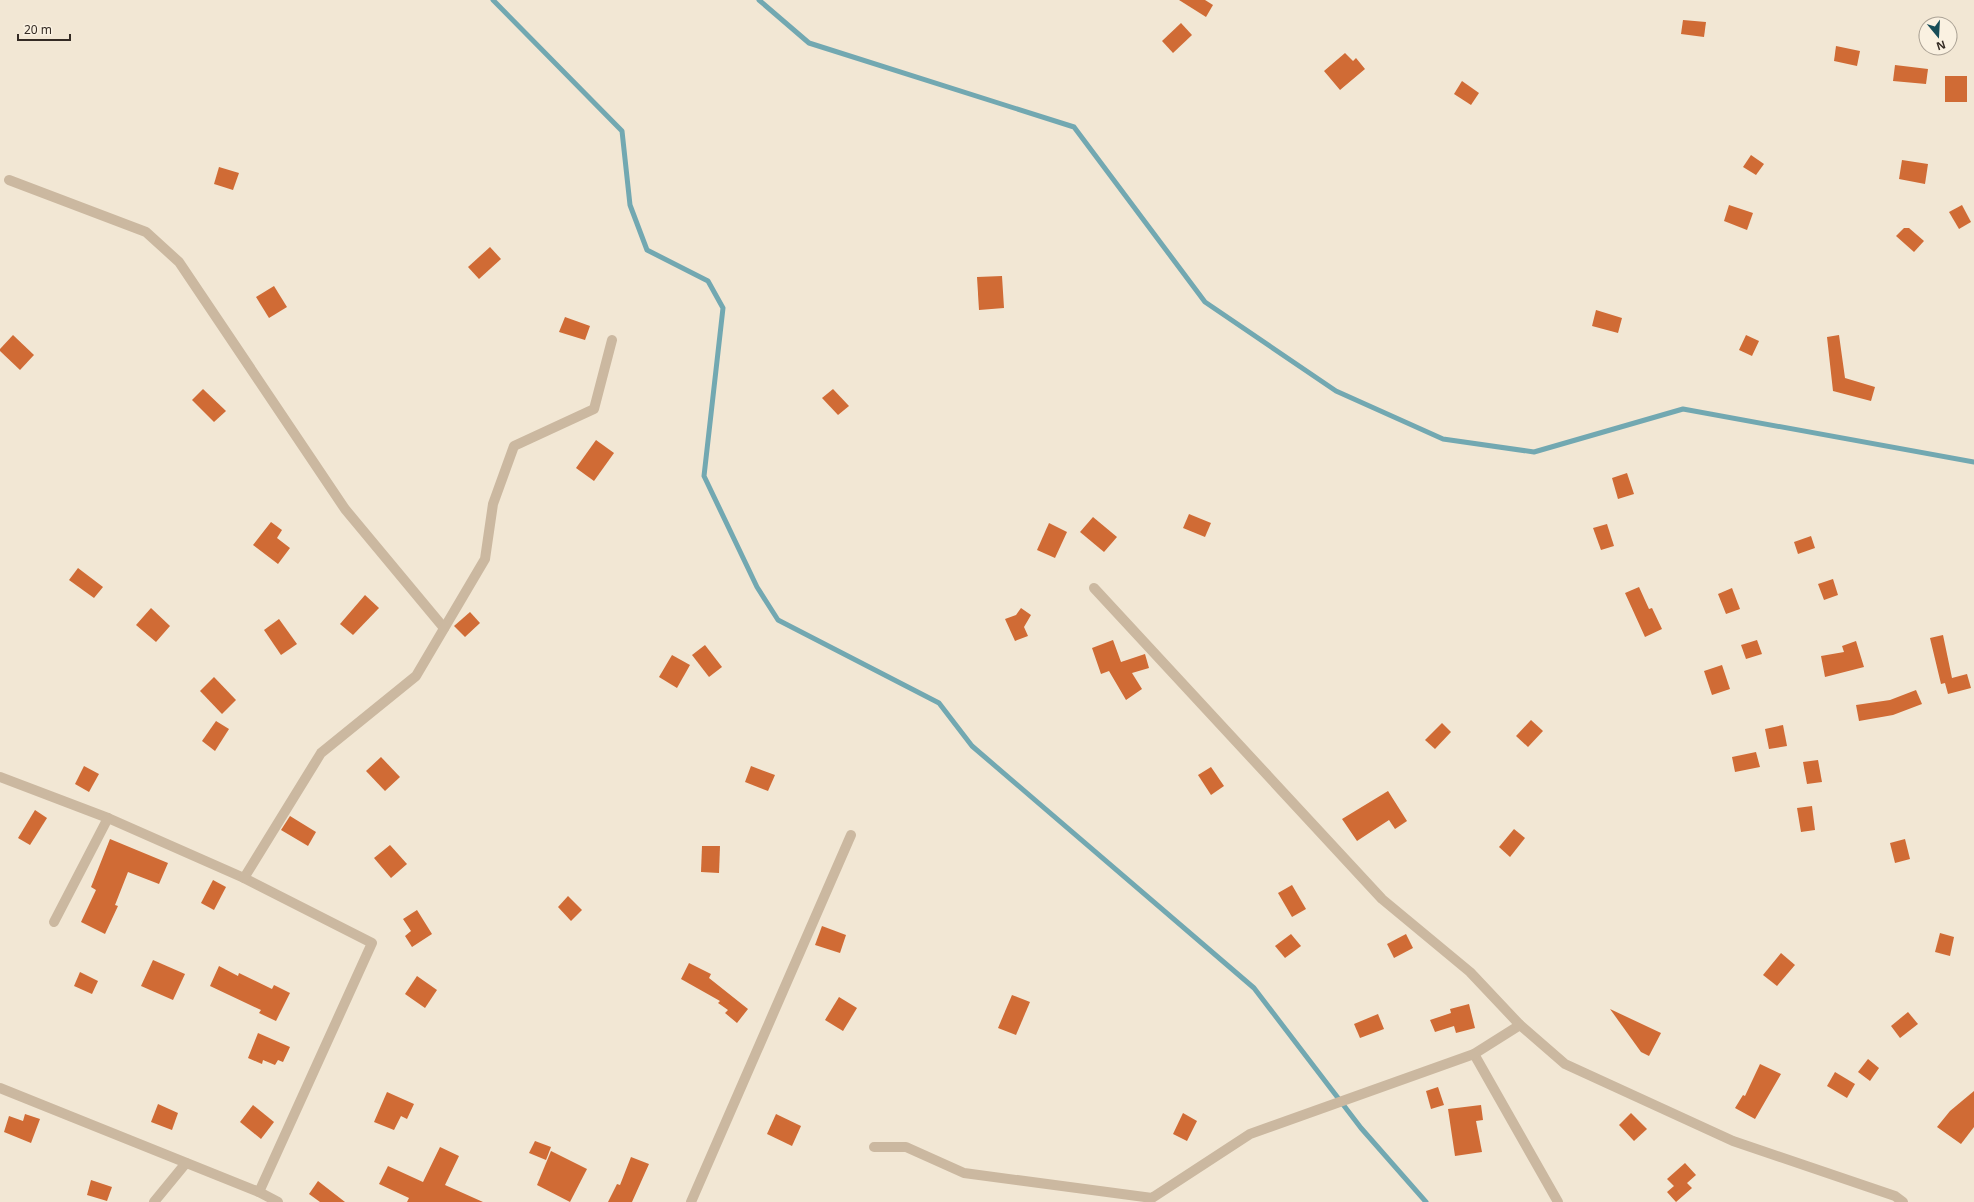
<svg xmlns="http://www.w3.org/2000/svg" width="1974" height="1202" font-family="'Noto Sans',sans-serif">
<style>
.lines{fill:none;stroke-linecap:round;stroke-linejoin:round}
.stream{stroke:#72a8b1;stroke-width:5}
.building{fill:#d06b35}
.minor{stroke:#cbb8a0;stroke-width:10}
</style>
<rect width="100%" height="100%" fill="#f2e7d4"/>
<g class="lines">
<!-- stream -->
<g class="stream">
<polyline points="493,0 622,131 630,205 647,250 708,281 723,308 704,476 757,587 778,620 939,703 972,746 1254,988 1361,1128 1426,1202"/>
<polyline points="759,0 809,43 1074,127 1205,302 1336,391 1443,439 1534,452 1683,409 1974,462"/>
</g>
</g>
<!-- building -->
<g class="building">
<polygon points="1179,0 1205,0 1213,5 1206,17"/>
<polygon points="1683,20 1706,22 1704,37 1681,34"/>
<polygon points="1181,23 1192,35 1173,53 1162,41"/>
<polygon points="1836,46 1860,51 1857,66 1834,61"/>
<polygon points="1345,53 1353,61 1356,58 1365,69 1340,90 1324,71"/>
<polygon points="1895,65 1928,69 1926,84 1893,81"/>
<rect x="1945" y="76" width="22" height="26"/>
<polygon points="1462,81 1479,93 1471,105 1454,94"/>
<polygon points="1751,155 1764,164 1756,175 1743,167"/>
<polygon points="1902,160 1928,164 1925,184 1899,179"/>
<polygon points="219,167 239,173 233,190 214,184"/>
<polygon points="1729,205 1753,213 1747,230 1724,221"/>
<polygon points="1962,205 1971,222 1959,229 1949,212"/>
<polygon points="1904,228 1909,228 1924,241 1914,252 1896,236"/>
<polygon points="490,247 501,259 479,279 468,267"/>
<polygon points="1002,276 1004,308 979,310 977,277"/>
<polygon points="274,286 287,307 269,318 256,297"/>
<polygon points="1596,310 1622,318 1618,333 1592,326"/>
<polygon points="565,317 590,326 585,340 559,332"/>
<polygon points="13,335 34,355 20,370 0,351 0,349"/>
<polygon points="1746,335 1759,341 1752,356 1739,350"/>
<polygon points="1839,335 1845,378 1875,387 1871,401 1833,391 1827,337"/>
<polygon points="203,389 226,411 214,422 192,400"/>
<polygon points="833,389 849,406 838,415 822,398"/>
<polygon points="596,440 614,453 594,481 576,468"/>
<polygon points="1627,473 1634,494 1618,499 1612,478"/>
<polygon points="1189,514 1211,523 1205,537 1183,528"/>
<polygon points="1093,517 1117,537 1104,552 1080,532"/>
<polygon points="271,522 282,530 277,538 290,548 278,564 253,545"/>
<polygon points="1049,523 1067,532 1055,558 1037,550"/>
<polygon points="1607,524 1614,546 1601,550 1593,528"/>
<polygon points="1811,536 1815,548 1798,554 1794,542"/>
<polygon points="78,568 103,587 94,598 69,580"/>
<polygon points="1833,579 1838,595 1824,600 1818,584"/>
<polygon points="1639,587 1649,609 1652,608 1662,629 1645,637 1625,593"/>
<polygon points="1732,588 1740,609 1726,614 1718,594"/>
<polygon points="365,595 379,608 353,635 340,624"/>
<polygon points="151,608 170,626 156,642 136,625"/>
<polygon points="1021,608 1031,615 1024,627 1028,636 1015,641 1005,619 1016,615"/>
<polygon points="470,612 480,623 465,637 454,626"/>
<polygon points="279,619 297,644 281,655 264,630"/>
<polygon points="1943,635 1952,678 1967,674 1971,688 1948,694 1945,683 1941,684 1930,638"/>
<polygon points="1113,640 1121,662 1145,654 1149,668 1132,673 1142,689 1126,700 1109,671 1101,674 1092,648"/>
<polygon points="1757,640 1762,654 1746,659 1741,645"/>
<polygon points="1856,641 1864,667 1825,677 1821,656 1844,652 1842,646"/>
<polygon points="705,645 722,667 709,677 692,655"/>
<polygon points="672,655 690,665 677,688 659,677"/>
<polygon points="1722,665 1730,689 1712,695 1704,671"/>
<polygon points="214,677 236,700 222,714 200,691"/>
<polygon points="1916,690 1922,704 1893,715 1859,721 1856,705 1890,700"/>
<polygon points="1531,720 1543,731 1528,747 1516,736"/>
<polygon points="216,721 229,729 215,751 202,741"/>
<polygon points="1442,723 1451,732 1435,749 1425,740"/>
<polygon points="1783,725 1787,746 1769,749 1765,729"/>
<polygon points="1756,752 1760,767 1735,772 1732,757"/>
<polygon points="381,757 400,777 385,791 366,771"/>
<polygon points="1818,760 1822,782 1807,784 1803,762"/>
<polygon points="84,766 99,774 89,792 75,784"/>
<polygon points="751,766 775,775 768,791 745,782"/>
<polygon points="1211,767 1224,786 1211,795 1198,775"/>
<polygon points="1388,791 1407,821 1395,829 1389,820 1357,841 1342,819"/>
<polygon points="1812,806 1815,830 1801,832 1797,808"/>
<polygon points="35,810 47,818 30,845 18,838"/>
<polygon points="290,816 316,832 308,846 281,830"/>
<polygon points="1514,829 1525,838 1510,857 1499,847"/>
<polygon points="110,839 168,863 159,884 128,872 115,905 118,906 105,934 81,922 96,890 91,887"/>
<polygon points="1905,839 1910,859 1895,863 1890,843"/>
<polygon points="390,845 407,864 391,878 374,858"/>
<polygon points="702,846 720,846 719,873 701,872"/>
<polygon points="213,880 226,887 214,910 201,903"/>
<polygon points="1292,885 1306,909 1292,917 1278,893"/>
<polygon points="568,896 582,910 571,921 558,907"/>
<polygon points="417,910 432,934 412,947 405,936 411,931 403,919"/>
<polygon points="822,926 846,935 840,953 815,945"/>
<polygon points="1940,933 1954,937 1950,956 1935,952"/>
<polygon points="1291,934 1301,946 1285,958 1275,946"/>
<polygon points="1406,934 1413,948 1394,958 1387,944"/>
<polygon points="1781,953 1795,965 1777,986 1763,975"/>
<polygon points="153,960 185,974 173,1000 141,986"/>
<polygon points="689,963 711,974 709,978 748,1009 737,1023 725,1013 728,1010 718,1003 720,1001 681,979"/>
<polygon points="219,966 238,976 239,973 272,989 274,985 290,993 276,1021 259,1013 261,1010 210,986"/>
<polygon points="80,972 98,981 92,994 74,986"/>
<polygon points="417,976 437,990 425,1008 405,994"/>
<polygon points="1012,995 1030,1002 1016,1035 998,1028"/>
<polygon points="839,997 857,1008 843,1031 825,1020"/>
<polygon points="1469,1004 1475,1028 1456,1033 1454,1026 1435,1032 1430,1020 1451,1013 1450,1009"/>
<polygon points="1610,1009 1661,1033 1649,1056 1641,1052"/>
<polygon points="1908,1012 1918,1024 1900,1038 1891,1026"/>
<polygon points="1378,1014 1384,1029 1360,1038 1354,1024"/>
<polygon points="258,1033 290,1047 283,1062 278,1060 275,1065 263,1060 262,1064 248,1058"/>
<polygon points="1868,1059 1879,1068 1870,1081 1858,1072"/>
<polygon points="1760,1064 1781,1074 1755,1119 1735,1108 1743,1095 1745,1096"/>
<polygon points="1835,1072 1855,1084 1847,1098 1827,1086"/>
<polygon points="1438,1087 1444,1105 1431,1109 1426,1091"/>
<polygon points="1974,1091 1974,1127 1961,1144 1937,1127 1950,1111"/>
<polygon points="387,1092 414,1104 407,1119 401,1116 394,1130 374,1122"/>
<polygon points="158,1104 178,1113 172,1130 151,1122"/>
<polygon points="253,1105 274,1122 261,1139 240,1122"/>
<polygon points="1481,1105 1483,1120 1476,1121 1482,1152 1455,1156 1448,1109"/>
<polygon points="1183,1113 1197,1121 1187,1141 1173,1134"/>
<polygon points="1631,1113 1647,1129 1634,1141 1619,1125"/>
<polygon points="25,1114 40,1119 31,1143 4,1132 9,1116 23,1121"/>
<polygon points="776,1114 801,1126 792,1146 767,1134"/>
<polygon points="535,1141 551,1147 546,1160 529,1153"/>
<polygon points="440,1147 459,1156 445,1185 483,1202 407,1202 409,1198 379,1184 388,1166 423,1182"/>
<polygon points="551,1151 587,1169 570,1202 537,1185"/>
<polygon points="631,1157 649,1164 632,1202 608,1202 617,1184 620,1185"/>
<polygon points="1685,1163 1696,1175 1687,1183 1692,1188 1676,1202 1667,1192 1674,1186 1667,1179"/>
<polygon points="91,1180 112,1187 107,1201 87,1195"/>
<polygon points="318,1181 345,1202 320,1202 309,1194"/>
</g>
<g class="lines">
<!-- minor -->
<g class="minor">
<polyline points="9,180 146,232 179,262 345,509 444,628"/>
<polyline points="1094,588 1382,899 1470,972 1520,1025 1565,1064 1733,1141 1895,1196 1903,1202"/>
<polyline points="0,777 108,818 244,878 372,943 259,1192"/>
<polyline points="244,878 321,753 416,676 485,559 493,504 514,446 594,409 612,340"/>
<polyline points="54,922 108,818"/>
<polyline points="1474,1054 1558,1202"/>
<polyline points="0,1088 259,1192 278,1202"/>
<polyline points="874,1147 906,1147 964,1173 1152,1198 1250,1134 1474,1054 1520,1025"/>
<polyline points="154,1202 186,1163"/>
<polyline points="691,1202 851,835"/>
</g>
</g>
<!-- north arrow -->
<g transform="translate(1938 36) rotate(162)"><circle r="19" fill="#faf1e1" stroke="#aba295"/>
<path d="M0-3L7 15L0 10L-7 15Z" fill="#174d58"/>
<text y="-6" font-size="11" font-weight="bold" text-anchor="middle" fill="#342b24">N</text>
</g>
<!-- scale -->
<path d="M18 34v6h52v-6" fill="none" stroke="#342b24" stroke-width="2"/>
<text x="24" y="34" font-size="12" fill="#342b24" stroke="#faf1e1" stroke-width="3" paint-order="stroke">20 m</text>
</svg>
